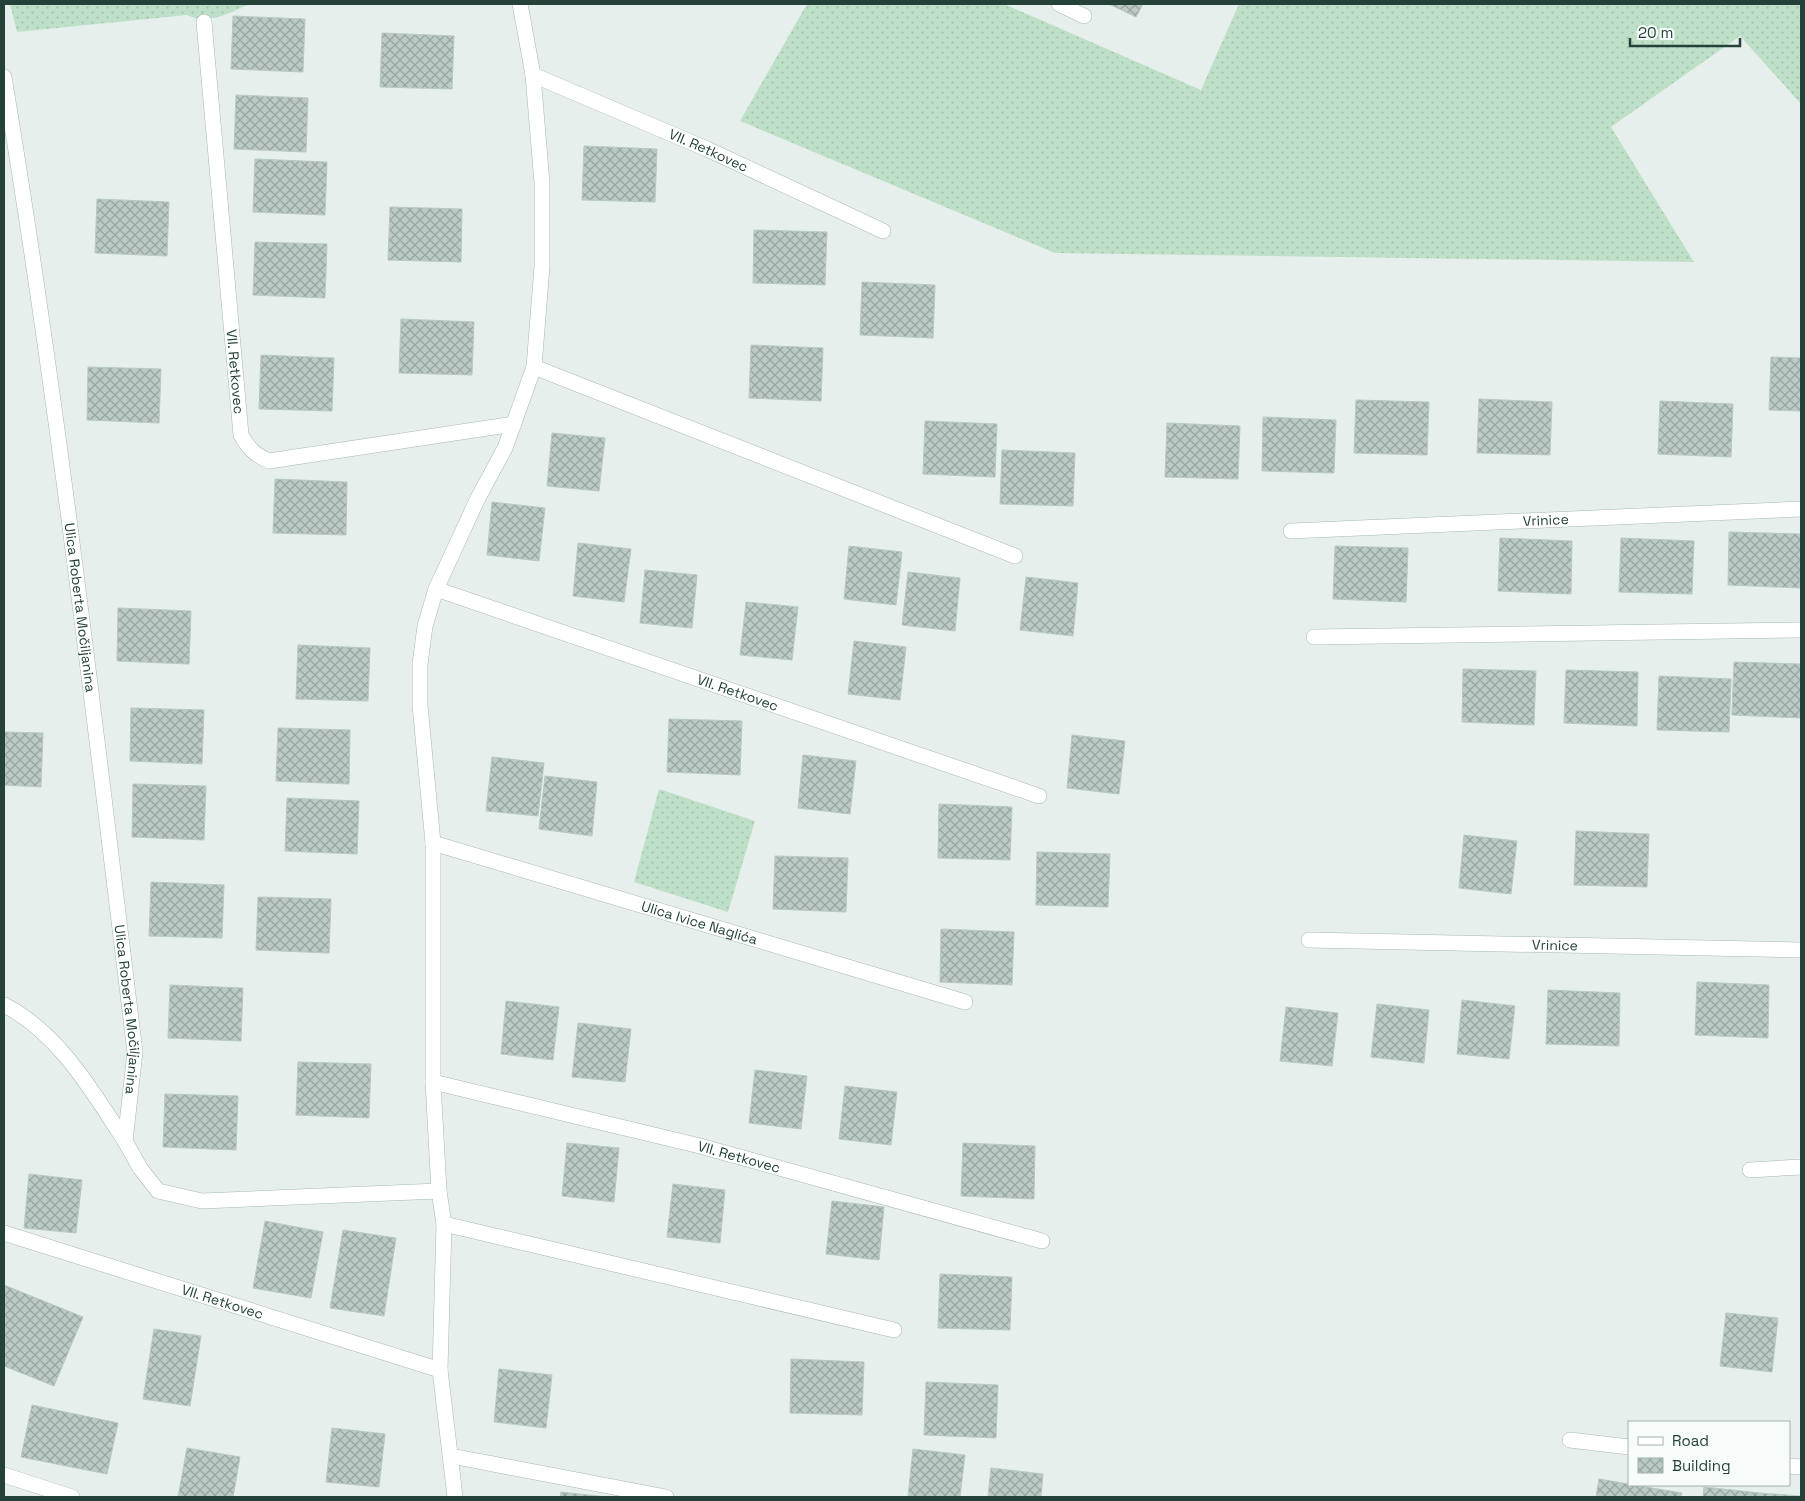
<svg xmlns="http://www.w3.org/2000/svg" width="1805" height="1501" font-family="'Space Grotesk',sans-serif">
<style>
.grass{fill:url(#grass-dots)}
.building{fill:url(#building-cross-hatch);stroke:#b8c9c2}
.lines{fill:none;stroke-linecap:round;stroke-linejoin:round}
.street-casing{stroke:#a8b8b2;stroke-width:16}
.street{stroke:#fff;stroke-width:15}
.labels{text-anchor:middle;stroke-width:4.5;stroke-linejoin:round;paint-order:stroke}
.street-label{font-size:14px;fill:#24423a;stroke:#f7fbf9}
</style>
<defs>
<pattern id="grass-dots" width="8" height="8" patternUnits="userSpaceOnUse" patternTransform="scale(1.25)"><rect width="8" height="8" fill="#bfe0c8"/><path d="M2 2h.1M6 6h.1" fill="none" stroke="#a4c1ad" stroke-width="1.8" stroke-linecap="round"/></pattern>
<pattern id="building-cross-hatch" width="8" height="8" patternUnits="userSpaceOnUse" patternTransform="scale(1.25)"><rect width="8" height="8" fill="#bbcac4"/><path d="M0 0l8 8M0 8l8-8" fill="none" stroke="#98a6a0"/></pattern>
</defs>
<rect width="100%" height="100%" fill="#e6efeb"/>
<!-- grass -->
<g class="grass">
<path d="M10 4H250C231 12 208 26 187 15L17 32Z"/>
<polygon points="807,4 1004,4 1201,90 1239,4 1801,4 1801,104 1740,36 1611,127 1694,262 1055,253 740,121"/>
<polygon points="659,789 755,821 728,912 634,882"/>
</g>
<!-- building -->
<g class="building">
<polygon points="1109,4 1143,4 1136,17"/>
<polygon points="233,16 305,19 303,72 231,69"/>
<polygon points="382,33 454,36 452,89 380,87"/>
<polygon points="236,95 308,98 306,152 234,149"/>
<polygon points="584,146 657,149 655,202 582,200"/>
<polygon points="255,159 327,162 325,215 253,212"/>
<polygon points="97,199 169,202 167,256 95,253"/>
<polygon points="390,207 462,209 461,262 388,260"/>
<polygon points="754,230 827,232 825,285 753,283"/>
<polygon points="255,242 327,244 325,298 253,295"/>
<polygon points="862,282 935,285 933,338 860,335"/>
<polygon points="401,319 474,322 472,375 399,373"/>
<polygon points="751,345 823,348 821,401 749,398"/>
<polygon points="261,355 334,358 332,411 259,409"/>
<polygon points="1771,357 1801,358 1801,411 1769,410"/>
<polygon points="88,367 161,369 159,423 87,420"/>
<polygon points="1479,399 1552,402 1550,455 1477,453"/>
<polygon points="1356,400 1429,402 1427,455 1354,453"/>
<polygon points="1660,401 1733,404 1731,457 1658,454"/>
<polygon points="1263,417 1336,420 1334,473 1262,471"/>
<polygon points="925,421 997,424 995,477 923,474"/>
<polygon points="1167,423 1240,426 1238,479 1165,477"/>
<polygon points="552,433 605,438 599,491 547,486"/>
<polygon points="1002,450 1075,453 1073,506 1000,504"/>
<polygon points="275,479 347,482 346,535 273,533"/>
<polygon points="492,502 545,508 539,561 487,555"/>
<polygon points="1729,532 1801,534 1800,588 1728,585"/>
<polygon points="1500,538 1572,541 1571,594 1498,591"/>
<polygon points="1621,538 1694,541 1692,594 1619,592"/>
<polygon points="578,543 631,549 624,602 573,596"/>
<polygon points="849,546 902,552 896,605 844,599"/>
<polygon points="1335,546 1408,548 1406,602 1333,599"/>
<polygon points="645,570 697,575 692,628 640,623"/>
<polygon points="908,572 960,578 955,631 902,625"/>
<polygon points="1026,577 1078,583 1073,636 1020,630"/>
<polygon points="746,602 798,607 792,660 740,655"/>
<polygon points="118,608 191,611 189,664 117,661"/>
<polygon points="854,641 906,647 900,700 848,694"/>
<polygon points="298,645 370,648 368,701 296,699"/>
<polygon points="1734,662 1801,664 1801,718 1732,715"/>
<polygon points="1463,669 1536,671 1534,725 1462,722"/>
<polygon points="1566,670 1638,672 1637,726 1564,723"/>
<polygon points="1659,676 1731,679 1729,732 1657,730"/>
<polygon points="131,708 204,710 202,764 130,761"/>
<polygon points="669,719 742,721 740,775 667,772"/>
<polygon points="278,728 350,730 349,784 276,781"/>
<polygon points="4,732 43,733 41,787 4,785"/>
<polygon points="1072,735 1125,741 1119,794 1067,788"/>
<polygon points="803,755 856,761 850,814 798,808"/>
<polygon points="492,757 544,763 538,816 486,811"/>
<polygon points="545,776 597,782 592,836 539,829"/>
<polygon points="133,784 206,786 204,840 132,837"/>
<polygon points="287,798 359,801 357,854 285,851"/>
<polygon points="939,804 1012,807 1010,860 938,858"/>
<polygon points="1576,831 1649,834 1647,887 1574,885"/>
<polygon points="1464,835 1517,841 1511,894 1459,888"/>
<polygon points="1037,852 1110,854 1108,907 1036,905"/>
<polygon points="775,856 848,858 846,912 773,909"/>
<polygon points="151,882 224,885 222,938 149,936"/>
<polygon points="258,897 331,899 329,953 256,950"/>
<polygon points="941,929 1014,932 1012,985 940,982"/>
<polygon points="1697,982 1769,985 1768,1038 1695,1035"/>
<polygon points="170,985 243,988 241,1041 168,1038"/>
<polygon points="1548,990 1620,993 1619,1046 1546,1044"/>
<polygon points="1462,1000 1515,1006 1509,1059 1457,1054"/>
<polygon points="506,1001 559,1007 553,1060 501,1054"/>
<polygon points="1377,1004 1429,1010 1424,1063 1371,1057"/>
<polygon points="1286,1007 1338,1013 1332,1066 1280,1061"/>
<polygon points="578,1023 631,1029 625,1082 572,1077"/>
<polygon points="298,1062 371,1064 369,1118 296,1115"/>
<polygon points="755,1070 807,1076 801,1129 749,1123"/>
<polygon points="845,1086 897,1092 891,1145 839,1139"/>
<polygon points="165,1094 238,1096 236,1150 163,1147"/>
<polygon points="567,1143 619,1148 614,1202 562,1196"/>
<polygon points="963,1143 1035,1146 1034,1199 961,1196"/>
<polygon points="29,1174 82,1180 76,1233 24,1228"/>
<polygon points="673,1184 725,1190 720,1243 667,1237"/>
<polygon points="832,1201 884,1207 879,1260 826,1254"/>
<polygon points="265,1221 323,1232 311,1298 253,1288"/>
<polygon points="343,1230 396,1238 384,1316 330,1308"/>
<polygon points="940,1274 1012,1277 1010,1330 938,1328"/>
<polygon points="4,1285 83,1317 54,1386 4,1366"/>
<polygon points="1726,1313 1778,1318 1772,1372 1720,1366"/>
<polygon points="154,1329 201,1336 190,1406 143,1399"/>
<polygon points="791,1359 864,1362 862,1415 790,1413"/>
<polygon points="499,1369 552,1375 546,1428 494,1422"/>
<polygon points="926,1382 998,1385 996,1438 924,1435"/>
<polygon points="32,1405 118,1423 107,1474 21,1457"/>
<polygon points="332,1428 385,1434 379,1487 326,1482"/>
<polygon points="187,1448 240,1457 233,1497 178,1497"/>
<polygon points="913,1449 965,1455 960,1497 908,1497"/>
<polygon points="991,1468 1043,1474 1041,1497 988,1497"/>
<polygon points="1599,1479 1682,1493 1681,1497 1596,1497"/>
<polygon points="1704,1487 1760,1493 1760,1497 1703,1497"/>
<polygon points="561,1492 607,1497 560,1497"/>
<polygon points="1760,1493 1801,1496 1801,1497 1760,1497"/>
</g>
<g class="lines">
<defs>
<g id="street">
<polyline points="1059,4 1084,16"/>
<path id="s1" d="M204 22 241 435C248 448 255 455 269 461L514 424"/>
<path id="s2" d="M533 75 707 149 883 231"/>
<path id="s3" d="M4 77C58 400 95 726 135 1052L125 1141 140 1168 158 1191 202 1201 439 1191"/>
<polyline points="534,367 1015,556"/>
<path id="s4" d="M1291 531 1801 509"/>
<path id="s5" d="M436 589 1039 796"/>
<polyline points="1314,637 1801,630"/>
<path id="s6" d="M433 843 965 1002"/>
<path id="s7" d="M1309 940 1801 950"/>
<path d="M4 1005C59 1033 92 1091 125 1141"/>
<path id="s8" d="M433 1082 700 1146 1042 1241"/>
<polyline points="1750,1170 1801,1167"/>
<polyline points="444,1224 894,1330"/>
<path id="s9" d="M4 1233 440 1370"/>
<polyline points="1570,1440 1629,1447"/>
<polyline points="451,1456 666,1497"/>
<polyline points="1789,1466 1801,1467"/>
<polyline points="4,1475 72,1497"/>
<polyline points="455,1497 440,1370 444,1224 439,1191 433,1082 433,843 420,705 420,664 425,626 436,589 478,498 505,448 534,367 542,266 542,183 533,75 520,4"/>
</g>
</defs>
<!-- street casing -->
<use href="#street" class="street-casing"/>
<!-- street -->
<use href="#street" class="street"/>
</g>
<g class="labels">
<!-- street labels -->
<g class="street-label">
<text dy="5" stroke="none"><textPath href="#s2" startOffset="191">VII. Retkovec</textPath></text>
<text dy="5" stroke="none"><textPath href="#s1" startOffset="351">VII. Retkovec</textPath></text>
<text dy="5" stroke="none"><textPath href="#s4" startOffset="255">Vrinice</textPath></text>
<text dy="5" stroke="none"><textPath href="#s3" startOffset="536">Ulica Roberta Močiljanina</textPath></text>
<text dy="5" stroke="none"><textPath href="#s5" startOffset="319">VII. Retkovec</textPath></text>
<text dy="5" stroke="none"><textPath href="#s6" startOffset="278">Ulica Ivice Naglića</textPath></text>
<text dy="5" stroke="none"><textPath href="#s7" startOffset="246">Vrinice</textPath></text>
<text dy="5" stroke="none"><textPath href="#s3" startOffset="941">Ulica Roberta Močiljanina</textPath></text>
<text dy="5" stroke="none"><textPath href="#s8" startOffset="315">VII. Retkovec</textPath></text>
<text dy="5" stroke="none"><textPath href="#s9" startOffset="229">VII. Retkovec</textPath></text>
</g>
</g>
<!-- border -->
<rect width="1805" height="1501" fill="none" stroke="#24423a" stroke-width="10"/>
<!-- legend -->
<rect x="1628" y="1421" width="162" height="65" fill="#f7fbf9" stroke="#a3b1ad"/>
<rect x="1638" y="1437" width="25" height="8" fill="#ffffff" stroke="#a3b1ad"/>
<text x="1672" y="1446" font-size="15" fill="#24423a">Road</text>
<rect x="1638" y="1458" width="25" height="15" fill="url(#building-cross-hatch)" stroke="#a3b1ad"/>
<text x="1672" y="1471" font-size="15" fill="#24423a">Building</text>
<!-- scale -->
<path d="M1630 38v8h110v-8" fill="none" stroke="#24423a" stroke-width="2.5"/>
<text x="1638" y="38" font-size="15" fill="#24423a" stroke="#f7fbf9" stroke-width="4" paint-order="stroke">20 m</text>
</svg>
